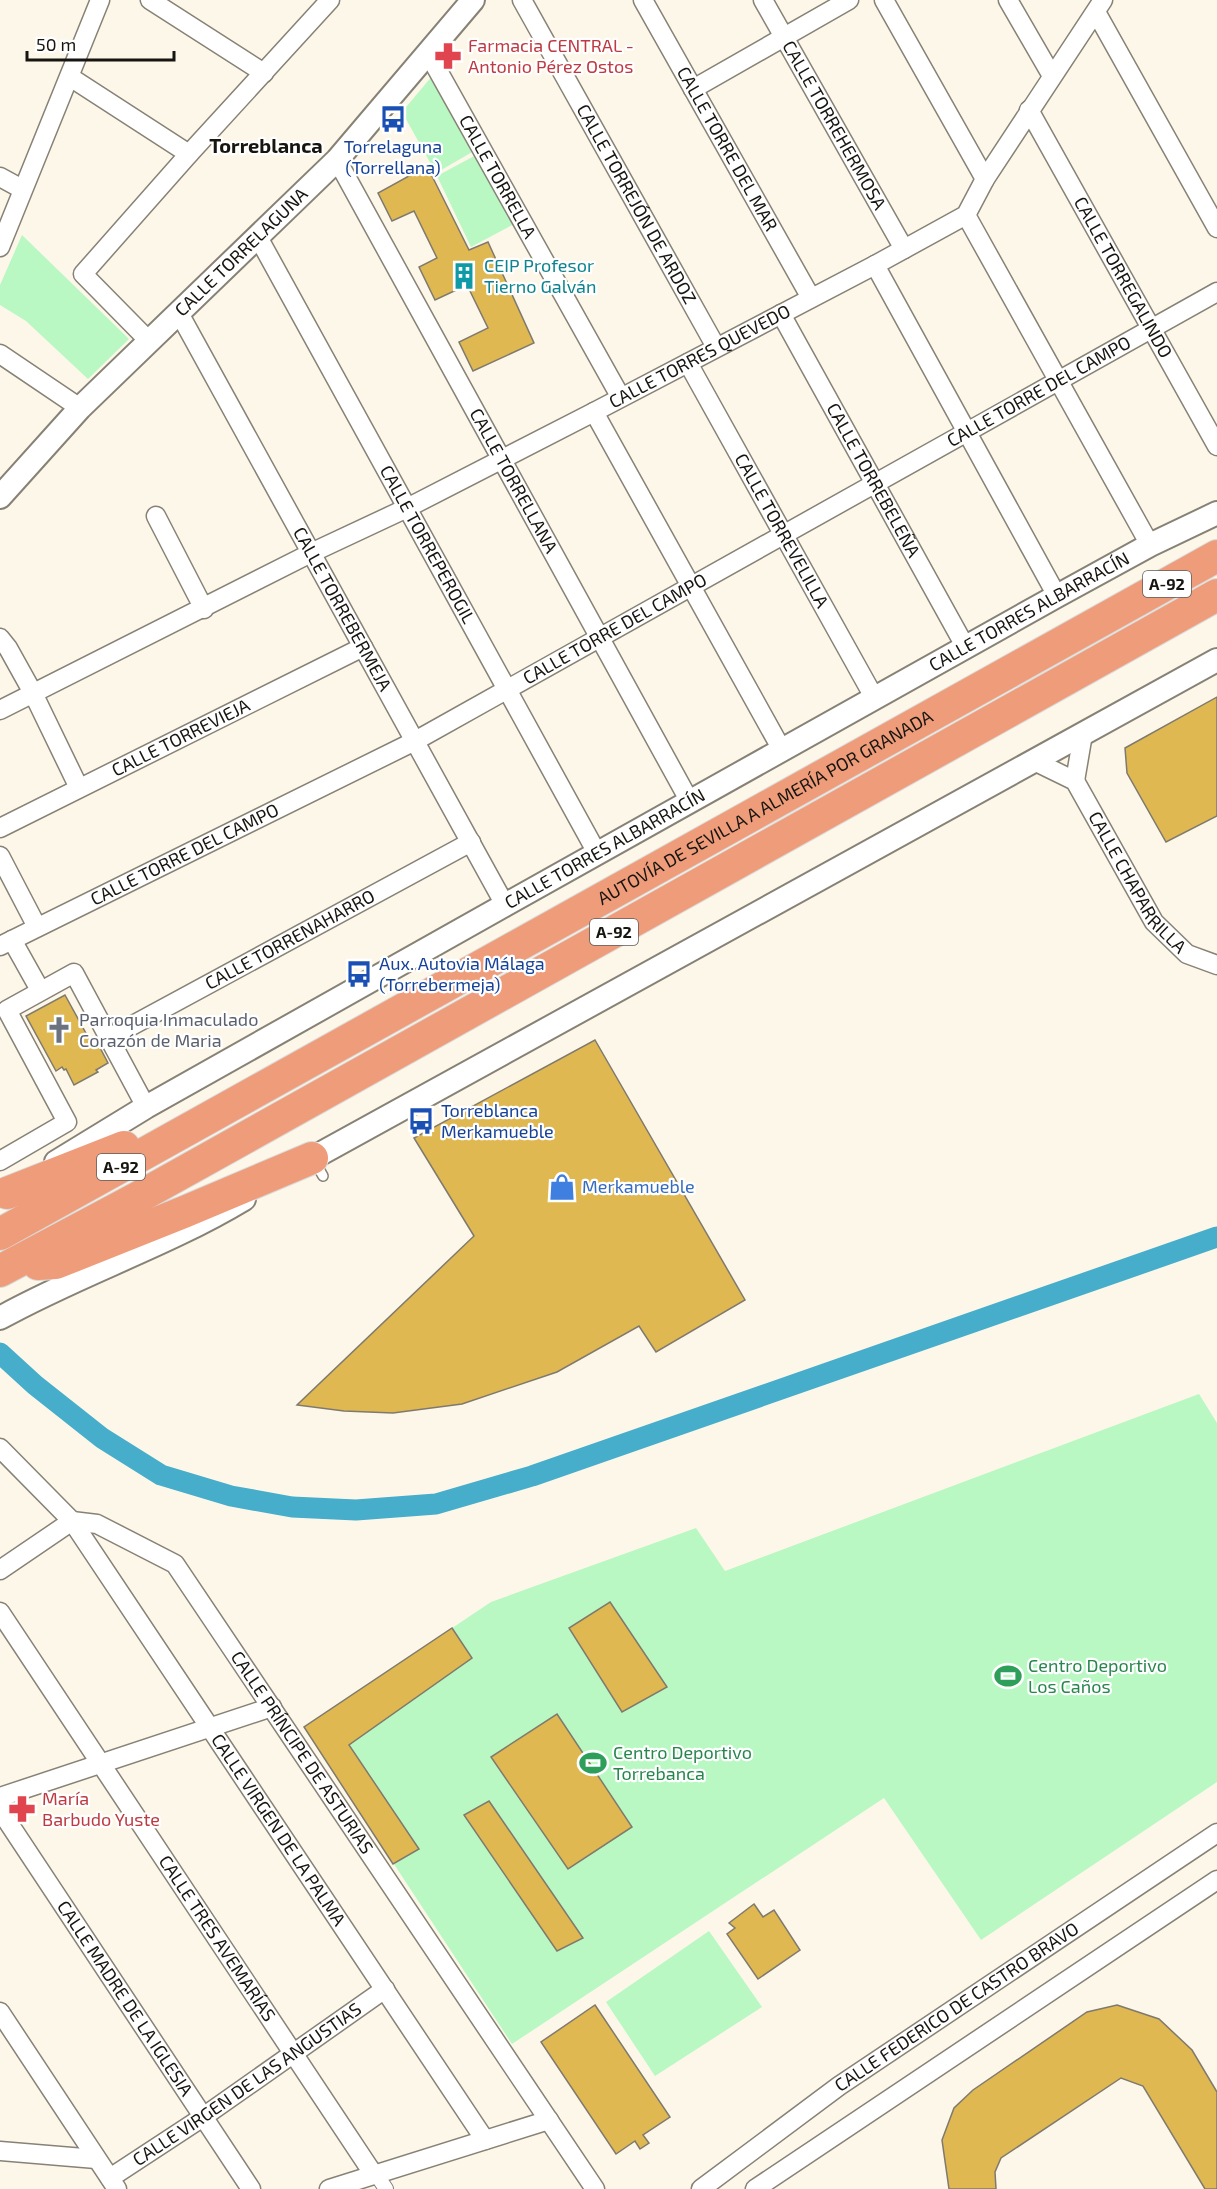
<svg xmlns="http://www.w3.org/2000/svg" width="1217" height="2189" font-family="'Exo 2',sans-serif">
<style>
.green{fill:#b9f8c2}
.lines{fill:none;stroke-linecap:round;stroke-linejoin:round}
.canal{stroke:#46adcb;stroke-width:21}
.building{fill:#e0b851;stroke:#7f7a6e;stroke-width:1.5}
.service-casing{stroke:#878275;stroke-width:12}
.pedestrian-casing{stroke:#878275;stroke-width:16}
.minor-casing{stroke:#878275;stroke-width:21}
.tertiary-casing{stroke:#878275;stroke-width:26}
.trunk-casing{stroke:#dadad9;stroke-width:34}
.service{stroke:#fff;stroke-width:9}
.pedestrian{stroke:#fff;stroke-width:14}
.minor{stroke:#fff;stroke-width:18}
.tertiary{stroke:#fff;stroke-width:22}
.trunk{stroke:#ef9c7b;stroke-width:32}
.labels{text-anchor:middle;stroke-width:4.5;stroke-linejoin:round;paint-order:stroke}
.shield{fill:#fff;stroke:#5d5b58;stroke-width:1.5}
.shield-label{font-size:16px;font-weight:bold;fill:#171510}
.health-label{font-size:18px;fill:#be3a42;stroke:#fff;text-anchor:start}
.street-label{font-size:18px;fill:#171510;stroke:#fff}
.transit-label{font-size:18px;fill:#164399;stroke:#fff;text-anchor:start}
.culture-label{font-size:18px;fill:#0d838f;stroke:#fff;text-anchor:start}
.worship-label{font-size:18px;fill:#5b616d;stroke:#fff;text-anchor:start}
.shop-label{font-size:18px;fill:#366cbe;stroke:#fff;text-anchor:start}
.leisure-label{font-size:18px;fill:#27864d;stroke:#fff;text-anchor:start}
.neighbourhood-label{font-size:20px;font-weight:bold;fill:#171510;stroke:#fff}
</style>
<rect width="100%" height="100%" fill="#fdf7e9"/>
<!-- green -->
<g class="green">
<polygon points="433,75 474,151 436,173 402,112"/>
<polygon points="476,155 514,224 471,247 437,176"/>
<polygon points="22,235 129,339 88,379 26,321 0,305 0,285"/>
<polygon points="1199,1394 1217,1423 1217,1782 981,1940 884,1798 512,2044 304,1727 491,1602 696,1528 725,1571"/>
<polygon points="709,1931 762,2007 655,2076 606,2002"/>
</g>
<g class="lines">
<!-- canal -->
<polyline class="canal" points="0,1353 35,1385 102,1438 161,1475 231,1496 292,1507 356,1510 436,1504 532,1476 1217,1237"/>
</g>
<!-- building -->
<g class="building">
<polygon points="427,166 469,250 488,242 534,343 473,371 459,342 488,328 467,285 435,300 419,267 437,258 414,211 392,221 378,193"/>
<polygon points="1217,697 1217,816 1166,842 1127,773 1125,748"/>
<polygon points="65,995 93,1046 98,1044 108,1063 96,1070 98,1072 74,1085 66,1069 64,1070 62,1067 56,1071 26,1016"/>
<polygon points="595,1040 745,1300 656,1352 639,1326 557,1372 462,1404 393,1413 344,1411 297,1405 474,1236 414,1138"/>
<polygon points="610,1602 667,1687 622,1712 569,1628"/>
<polygon points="452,1628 472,1658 349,1745 419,1849 393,1864 304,1727"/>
<polygon points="557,1714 632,1827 568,1869 491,1757"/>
<polygon points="489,1801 583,1938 557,1951 464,1815"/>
<polygon points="754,1904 763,1917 774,1910 800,1950 758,1979 727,1934 735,1928 729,1923"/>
<polygon points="595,2005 670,2117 643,2135 649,2143 640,2149 635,2141 616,2154 541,2042"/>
<polygon points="1117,2005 1159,2019 1192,2050 1217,2092 1217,2189 1205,2189 1143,2086 1121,2078 1001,2158 995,2172 996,2189 949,2189 942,2140 954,2108 973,2090 1087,2012"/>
</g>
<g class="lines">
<defs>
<polyline id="service" points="315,1162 323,1176"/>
<polyline id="pedestrian" points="376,2174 386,2189"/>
<g id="minor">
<polyline points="150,0 264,73"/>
<path id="s1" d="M522 0 716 347"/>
<path id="s2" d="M643 0 811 298"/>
<path id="s3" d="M763 0 904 249"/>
<polyline points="884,0 985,179"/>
<polyline points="1008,0 1052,76"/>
<polyline points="1096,12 1217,228"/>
<path id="s4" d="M428 53 620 396"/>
<polyline points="70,77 189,154"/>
<polyline points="693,89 849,0"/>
<path id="s5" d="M1029 110 1217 446"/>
<path id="s6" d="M337 160 690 802"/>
<polyline points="0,177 22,189"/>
<polyline points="966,215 1150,545"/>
<path id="s7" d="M258 237 597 853"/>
<polyline points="0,247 100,0"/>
<polyline points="875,265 1057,596"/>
<path id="s8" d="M179 313 505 905"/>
<path id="s9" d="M781 314 966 648"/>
<polyline points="149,341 83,274 189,154 330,0"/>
<polyline points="0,354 80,408"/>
<path id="s10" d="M688 363 875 699"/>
<polyline points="594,412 782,750"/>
<polyline points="156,516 204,609"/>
<polyline points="0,638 8,648 33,693 79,788"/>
<path id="s11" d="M0 710 311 553 407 508 594 412 875 265 966 215 985 179 1103 0"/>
<path id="s12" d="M1034 761 1075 781 1154 922 1187 954 1217 965"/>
<polyline points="1075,781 1083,734"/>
<path id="s13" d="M0 828 363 647"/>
<polyline points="0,856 37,927"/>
<polyline points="12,940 40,990"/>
<path id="s14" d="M0 946 415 741 1217 292"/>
<path id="s15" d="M109 1038 471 842"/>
<polyline points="0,1161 67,1122 7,1010 74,973 146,1107"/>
<path id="s16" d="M0 1448 72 1521 485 2140"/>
<path id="s17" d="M72 1521 97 1524 175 1564 595 2189"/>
<polyline points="0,1570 72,1521"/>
<path id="s18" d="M0 1612 374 2175"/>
<polyline points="0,1797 272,1707"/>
<path id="s19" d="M0 1810 251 2189"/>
<polyline points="0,2012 117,2189"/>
<polyline points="0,2151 96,2159"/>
<path id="s20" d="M110 2178 203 2117 385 1989"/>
<polyline points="329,2189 549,2120"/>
<path id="s21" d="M701 2189 839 2086 1217 1833"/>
<polyline points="755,2189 1217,1880"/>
</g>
<g id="tertiary">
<path id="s22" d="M0 497 80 408 337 160 473 0"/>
<path id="s23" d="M56 1162 146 1107 505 905 1057 596 1150 545 1217 513"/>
<polyline points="300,1165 1217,660"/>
<path d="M0 1318C79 1274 166 1246 244 1199"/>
</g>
<g id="trunk">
<polyline points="7,1193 124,1147"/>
<path id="s24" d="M0 1234 1217 556"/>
<polyline points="38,1264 56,1263 184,1212 312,1158"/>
<polyline points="0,1271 137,1198 1217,595"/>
</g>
</defs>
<!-- service casing -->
<use href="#service" class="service-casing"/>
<!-- pedestrian casing -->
<use href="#pedestrian" class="pedestrian-casing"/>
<!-- minor casing -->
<use href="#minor" class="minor-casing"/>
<!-- tertiary casing -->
<use href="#tertiary" class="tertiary-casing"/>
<!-- trunk casing -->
<use href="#trunk" class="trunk-casing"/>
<!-- service -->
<use href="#service" class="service"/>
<!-- pedestrian -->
<use href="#pedestrian" class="pedestrian"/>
<!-- minor -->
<use href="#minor" class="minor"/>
<!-- tertiary -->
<use href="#tertiary" class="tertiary"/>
<!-- trunk -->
<use href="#trunk" class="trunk"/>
</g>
<!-- icons -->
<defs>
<symbol id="pharmacy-bare" viewBox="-9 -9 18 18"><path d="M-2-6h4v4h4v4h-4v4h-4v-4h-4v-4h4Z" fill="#e0444e" stroke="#fff" stroke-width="2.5" paint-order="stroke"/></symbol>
<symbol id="bus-bare" viewBox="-9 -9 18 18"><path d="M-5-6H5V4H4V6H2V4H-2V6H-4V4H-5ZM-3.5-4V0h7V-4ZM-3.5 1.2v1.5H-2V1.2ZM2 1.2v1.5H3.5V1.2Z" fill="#1a4fb4" stroke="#fff" stroke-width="2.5" paint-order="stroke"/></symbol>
<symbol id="building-bare" viewBox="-9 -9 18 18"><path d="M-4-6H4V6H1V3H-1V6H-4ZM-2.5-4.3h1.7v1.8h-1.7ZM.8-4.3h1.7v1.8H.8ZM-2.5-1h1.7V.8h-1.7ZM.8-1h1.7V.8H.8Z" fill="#0f9aa8" stroke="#fff" stroke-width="2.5" paint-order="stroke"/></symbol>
<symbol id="church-bare" viewBox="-9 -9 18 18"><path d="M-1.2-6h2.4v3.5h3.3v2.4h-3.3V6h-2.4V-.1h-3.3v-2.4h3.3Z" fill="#6b7280" stroke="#fff" stroke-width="2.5" paint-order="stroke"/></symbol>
<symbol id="shop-bare" viewBox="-9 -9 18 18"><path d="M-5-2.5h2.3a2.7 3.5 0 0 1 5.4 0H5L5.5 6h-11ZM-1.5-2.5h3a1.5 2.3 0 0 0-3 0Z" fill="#3f7fe0" stroke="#fff" stroke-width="2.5" paint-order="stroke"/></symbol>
<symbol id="stadium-bare" viewBox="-9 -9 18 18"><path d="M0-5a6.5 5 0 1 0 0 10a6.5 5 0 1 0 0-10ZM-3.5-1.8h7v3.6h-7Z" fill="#2e9e5b" stroke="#fff" stroke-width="2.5" paint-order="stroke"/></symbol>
</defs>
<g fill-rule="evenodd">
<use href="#pharmacy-bare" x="429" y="37" width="38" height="38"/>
<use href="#bus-bare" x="374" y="100" width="38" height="38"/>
<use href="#building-bare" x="445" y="257" width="38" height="38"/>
<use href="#bus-bare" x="340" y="955" width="38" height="38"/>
<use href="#church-bare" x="40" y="1011" width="38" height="38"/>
<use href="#bus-bare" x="402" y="1102" width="38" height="38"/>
<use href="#shop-bare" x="543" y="1168" width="38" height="38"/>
<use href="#stadium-bare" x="989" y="1657" width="38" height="38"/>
<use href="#stadium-bare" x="574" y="1744" width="38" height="38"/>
<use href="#pharmacy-bare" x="3" y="1790" width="38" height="38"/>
</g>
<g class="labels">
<!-- shield labels -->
<g class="shield">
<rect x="1143" y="571" width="48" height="26" rx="4.5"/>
<rect x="590" y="919" width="48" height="26" rx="4.5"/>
<rect x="97" y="1154" width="48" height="26" rx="4.5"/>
</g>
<g class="shield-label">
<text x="1167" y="590">A-92</text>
<text x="614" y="938">A-92</text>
<text x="121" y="1173">A-92</text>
</g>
<!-- health labels -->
<g class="health-label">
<text x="468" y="52">Farmacia CENTRAL -<tspan x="468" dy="21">Antonio Pérez Ostos</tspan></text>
<text x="42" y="1805">María<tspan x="42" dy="21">Barbudo Yuste</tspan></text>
</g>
<!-- street labels -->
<g class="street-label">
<text dy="6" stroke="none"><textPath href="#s3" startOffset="144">CALLE TORREHERMOSA</textPath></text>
<text dy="6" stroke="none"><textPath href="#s2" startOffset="171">CALLE TORRE DEL MAR</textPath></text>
<text dy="6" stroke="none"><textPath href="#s4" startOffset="142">CALLE TORRELLA</textPath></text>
<text dy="6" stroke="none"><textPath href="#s1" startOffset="234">CALLE TORREJÓN DE ARDOZ</textPath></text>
<text dy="6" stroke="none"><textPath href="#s22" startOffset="344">CALLE TORRELAGUNA</textPath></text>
<text dy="6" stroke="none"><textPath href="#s5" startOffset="192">CALLE TORREGALINDO</textPath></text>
<text dy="6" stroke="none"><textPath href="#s11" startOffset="784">CALLE TORRES QUEVEDO</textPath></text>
<text dy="6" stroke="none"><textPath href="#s14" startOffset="1178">CALLE TORRE DEL CAMPO</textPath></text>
<text dy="6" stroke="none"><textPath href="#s6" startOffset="366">CALLE TORRELLANA</textPath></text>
<text dy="6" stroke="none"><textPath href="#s9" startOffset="190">CALLE TORREBELEÑA</textPath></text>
<text dy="6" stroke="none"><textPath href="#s10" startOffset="192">CALLE TORREVELILLA</textPath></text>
<text dy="6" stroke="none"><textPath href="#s7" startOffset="351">CALLE TORREPEROGIL</textPath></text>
<text dy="6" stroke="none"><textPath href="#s8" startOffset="338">CALLE TORREBERMEJA</textPath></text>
<text dy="6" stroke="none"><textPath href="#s23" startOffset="1118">CALLE TORRES ALBARRACÍN</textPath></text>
<text dy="6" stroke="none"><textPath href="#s14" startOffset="692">CALLE TORRE DEL CAMPO</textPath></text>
<text dy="6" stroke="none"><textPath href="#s13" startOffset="202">CALLE TORREVIEJA</textPath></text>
<text dy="6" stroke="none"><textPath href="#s24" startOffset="876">AUTOVÍA DE SEVILLA A ALMERÍA POR GRANADA</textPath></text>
<text dy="6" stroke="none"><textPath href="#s23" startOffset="632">CALLE TORRES ALBARRACÍN</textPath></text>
<text dy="6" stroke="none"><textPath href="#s14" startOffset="206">CALLE TORRE DEL CAMPO</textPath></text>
<text dy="6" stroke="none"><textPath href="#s12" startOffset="165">CALLE CHAPARRILLA</textPath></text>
<text dy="6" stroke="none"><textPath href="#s15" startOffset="206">CALLE TORRENAHARRO</textPath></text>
<text dy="6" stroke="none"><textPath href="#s17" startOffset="340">CALLE PRÍNCIPE DE ASTURIAS</textPath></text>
<text dy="6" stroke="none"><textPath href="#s16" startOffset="474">CALLE VIRGEN DE LA PALMA</textPath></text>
<text dy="6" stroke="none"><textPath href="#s18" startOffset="392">CALLE TRES AVEMARÍAS</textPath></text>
<text dy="6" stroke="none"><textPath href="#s19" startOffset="226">CALLE MADRE DE LA IGLESIA</textPath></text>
<text dy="6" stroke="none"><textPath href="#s21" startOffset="314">CALLE FEDERICO DE CASTRO BRAVO</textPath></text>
<text dy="6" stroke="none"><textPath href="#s20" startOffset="166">CALLE VIRGEN DE LAS ANGUSTIAS</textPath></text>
</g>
<!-- transit labels -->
<g class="transit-label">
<text x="393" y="153" text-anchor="middle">Torrelaguna<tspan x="393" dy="21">(Torrellana)</tspan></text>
<text x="379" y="970">Aux. Autovia Málaga<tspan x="379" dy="21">(Torrebermeja)</tspan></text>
<text x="441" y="1117">Torreblanca<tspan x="441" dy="21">Merkamueble</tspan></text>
</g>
<!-- culture labels -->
<g class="culture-label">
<text x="484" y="272">CEIP Profesor<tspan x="484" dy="21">Tierno Galván</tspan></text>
</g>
<!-- worship labels -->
<g class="worship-label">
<text x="79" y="1026">Parroquia Inmaculado<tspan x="79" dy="21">Corazón de Maria</tspan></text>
</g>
<!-- shop labels -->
<g class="shop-label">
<text x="582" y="1193">Merkamueble</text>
</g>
<!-- leisure labels -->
<g class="leisure-label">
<text x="1028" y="1672">Centro Deportivo<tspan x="1028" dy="21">Los Caños</tspan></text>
<text x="613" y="1759">Centro Deportivo<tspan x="613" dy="21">Torrebanca</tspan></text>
</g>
<!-- neighbourhood labels -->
<g class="neighbourhood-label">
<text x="266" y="153">Torreblanca</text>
</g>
</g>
<!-- scale -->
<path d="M27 51v9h147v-9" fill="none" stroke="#171510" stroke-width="3"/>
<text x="36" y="51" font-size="18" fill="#171510" stroke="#ffffff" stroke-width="4.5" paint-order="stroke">50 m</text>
</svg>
